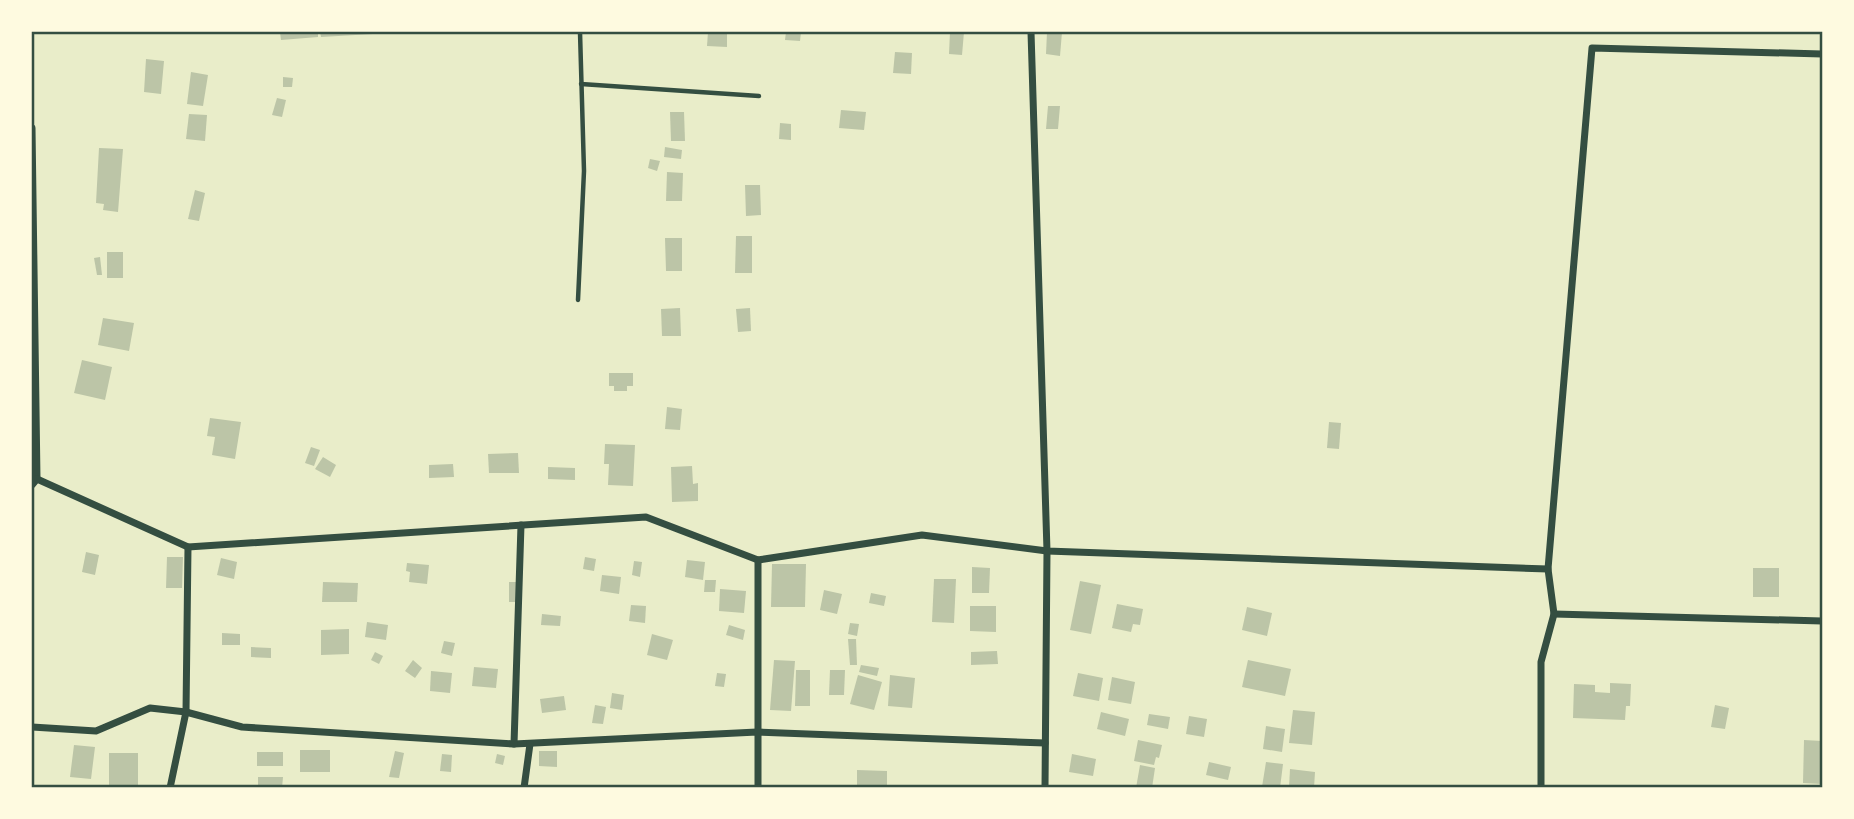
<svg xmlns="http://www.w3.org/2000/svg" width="1854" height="819" font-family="'Exo 2',sans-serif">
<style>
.building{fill:#bcc5a7}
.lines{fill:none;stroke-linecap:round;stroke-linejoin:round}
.service{stroke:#344e41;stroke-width:4.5}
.minor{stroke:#344e41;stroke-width:7}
.neatline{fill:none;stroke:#344e41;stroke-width:2.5}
</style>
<rect width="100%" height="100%" fill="#e9edc9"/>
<!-- building -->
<g class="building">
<polygon points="280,32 318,32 318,37 281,40"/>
<polygon points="320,32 373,32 373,34 321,37"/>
<polygon points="708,32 727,32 727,47 707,46"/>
<polygon points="786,32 801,32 800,41 785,40"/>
<polygon points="950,32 964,32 962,55 949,54"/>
<polygon points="1047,32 1062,32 1060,56 1046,54"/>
<polygon points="895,52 912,53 911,74 893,73"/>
<polygon points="146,59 164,61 161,94 144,92"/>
<polygon points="191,72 208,75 203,106 187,104"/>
<polygon points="283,77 293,78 292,87 283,87"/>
<polygon points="277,98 286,100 282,117 272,115"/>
<polygon points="1048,106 1060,106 1058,129 1046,129"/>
<polygon points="841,110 866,112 864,130 839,128"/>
<polygon points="670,112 684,112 685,141 671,141"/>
<polygon points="189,114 207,115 205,141 186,139"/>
<polygon points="780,123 791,124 791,140 779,139"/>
<polygon points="665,147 682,150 681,159 664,157"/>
<polygon points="99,148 123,149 118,212 103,210 104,204 96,203"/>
<polygon points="650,159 660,161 657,171 648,168"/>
<polygon points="667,172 683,173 682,201 666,201"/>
<polygon points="745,185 760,185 761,215 746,216"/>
<polygon points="195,190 205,193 199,221 188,219"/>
<polygon points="736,236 752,236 752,273 735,273"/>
<polygon points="665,238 682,238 682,271 666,271"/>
<rect x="107" y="252" width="16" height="26"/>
<polygon points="100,257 102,275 97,275 94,258"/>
<polygon points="680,308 681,336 662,336 661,309"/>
<polygon points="750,308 751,331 738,332 736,309"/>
<polygon points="103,318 134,323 129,351 98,345"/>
<polygon points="82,360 112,367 105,400 74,393"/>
<polygon points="609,373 633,373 633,386 627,386 627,391 614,391 614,386 609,386"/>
<polygon points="667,407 682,409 680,430 665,429"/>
<polygon points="210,418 241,422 235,459 212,455 215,437 207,436"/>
<polygon points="1329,422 1341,423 1339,449 1327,448"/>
<polygon points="605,444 635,445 633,486 608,485 609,464 604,464"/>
<polygon points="311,447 320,450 314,466 305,463"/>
<polygon points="518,453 519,473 489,473 488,454"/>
<polygon points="323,457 336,465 330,477 315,469"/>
<polygon points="453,464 454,477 429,478 429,465"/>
<polygon points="692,466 693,484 698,483 698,501 672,502 671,467"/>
<polygon points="548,467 575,468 575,480 548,479"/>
<polygon points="86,552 99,555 95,575 82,572"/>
<polygon points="167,557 183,557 182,588 166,588"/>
<polygon points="585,557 596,559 594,571 583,569"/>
<polygon points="221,558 237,562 234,579 217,575"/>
<polygon points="687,560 705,562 703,580 685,577"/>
<polygon points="634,561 642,562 640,577 632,575"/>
<polygon points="407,563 429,565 427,584 409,582 410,572 406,571"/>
<polygon points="772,564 806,564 805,607 771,607"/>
<polygon points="972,567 990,568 989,593 972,593"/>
<rect x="1753" y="568" width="26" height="29"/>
<polygon points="602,575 621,577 619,594 600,591"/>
<polygon points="934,579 956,579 954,623 932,622"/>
<polygon points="705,580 716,580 715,592 704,592"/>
<polygon points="1080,581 1101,585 1091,634 1070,630"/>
<polygon points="323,582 358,583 357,602 322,602"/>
<rect x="509" y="582" width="9" height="20"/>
<polygon points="720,589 746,591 744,613 719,611"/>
<polygon points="824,590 842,594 837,614 820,610"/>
<polygon points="871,593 886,596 884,606 869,603"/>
<polygon points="1117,604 1143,609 1140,625 1133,624 1131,632 1112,628"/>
<polygon points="631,605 646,606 645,623 629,621"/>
<polygon points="970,606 996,606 996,632 970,631"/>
<polygon points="1247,607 1272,613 1267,636 1242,630"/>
<polygon points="542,614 561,616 560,626 541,625"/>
<polygon points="367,622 388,625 386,640 365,637"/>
<polygon points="850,623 859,624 857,636 848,634"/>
<polygon points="729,625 745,630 743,640 726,635"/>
<polygon points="349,629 349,654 321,655 321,630"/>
<polygon points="222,633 240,634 240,645 222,645"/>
<polygon points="652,634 673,640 667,660 647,655"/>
<polygon points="848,639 856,639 857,665 850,665"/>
<polygon points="444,641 455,643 452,656 441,653"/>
<polygon points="251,647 271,648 271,658 251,657"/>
<polygon points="997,651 998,664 971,665 971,652"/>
<polygon points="375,652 383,656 379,664 371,660"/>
<polygon points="413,660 422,668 415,678 405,671"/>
<polygon points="774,660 795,661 791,711 770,710"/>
<polygon points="1248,660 1291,669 1285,696 1242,687"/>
<polygon points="861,665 879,668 877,676 859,672"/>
<polygon points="474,667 498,669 496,688 472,686"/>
<polygon points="796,670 810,670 810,706 795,706"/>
<polygon points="830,670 845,670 844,695 829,695"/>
<polygon points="431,671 452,673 450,693 430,691"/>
<polygon points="717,673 726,674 724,687 715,686"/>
<polygon points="1078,673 1103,678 1099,701 1073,696"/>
<polygon points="858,675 882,682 874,710 850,704"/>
<polygon points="890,675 915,678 912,708 888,706"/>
<polygon points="1112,677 1135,682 1131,704 1108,700"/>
<polygon points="1610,683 1631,684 1630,706 1626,706 1625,720 1573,718 1574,684 1595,685 1595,692 1610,693"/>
<polygon points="612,693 624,695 622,710 610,708"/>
<polygon points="564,696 566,710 542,713 540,699"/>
<polygon points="595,705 606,707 603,724 592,723"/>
<polygon points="1715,705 1729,708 1725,729 1711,727"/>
<polygon points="1293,710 1315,712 1312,745 1289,743"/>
<polygon points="1101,712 1129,719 1125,736 1097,729"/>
<polygon points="1149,714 1170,717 1168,729 1147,725"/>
<polygon points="1189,716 1207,719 1204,737 1186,734"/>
<polygon points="1266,726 1285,729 1282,752 1263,749"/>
<polygon points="1138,740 1162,745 1159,758 1156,757 1154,765 1134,761"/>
<polygon points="1804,740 1822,741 1822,784 1803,783"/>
<polygon points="74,745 95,747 91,779 70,777"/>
<rect x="300" y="750" width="30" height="22"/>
<polygon points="395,751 404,753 399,778 389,777"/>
<polygon points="539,751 557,751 557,767 539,766"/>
<rect x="257" y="752" width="26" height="14"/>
<rect x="109" y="753" width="29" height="35"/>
<polygon points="442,754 452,755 451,772 440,771"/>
<polygon points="497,754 505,756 503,765 495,763"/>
<polygon points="1072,754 1096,759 1093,776 1069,772"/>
<polygon points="1209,762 1231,767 1228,780 1206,775"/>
<polygon points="1266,762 1283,764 1280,788 1262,787"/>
<polygon points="1140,765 1155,768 1152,788 1136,788"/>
<polygon points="1290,769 1315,772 1314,788 1289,788"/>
<polygon points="857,770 887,771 887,788 857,788"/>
<polygon points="258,777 283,777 282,788 258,788"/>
</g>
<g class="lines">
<!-- service -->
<g class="service">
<polyline points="581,84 759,96"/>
<polyline points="578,300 584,171 580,32"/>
</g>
<!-- minor -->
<g class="minor">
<polyline points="1031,32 1047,551 1045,788"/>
<polyline points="32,128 37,479 32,485"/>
<polyline points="37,479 188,547 646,517 758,560 922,535 1047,551 1548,569"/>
<polyline points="1554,614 1822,621"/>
<polyline points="32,727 96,731 150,708 186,712 242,727 514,744 757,732 1045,743"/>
<polyline points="514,744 521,525"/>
<polyline points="170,788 186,712 188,547"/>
<polyline points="524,788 530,744"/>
<polyline points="758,788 758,560"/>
<polyline points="1541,788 1541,662 1554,614 1548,569 1592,48 1822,54"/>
</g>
</g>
<!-- border -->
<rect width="1854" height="819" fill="none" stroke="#fefae0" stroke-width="66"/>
<rect x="33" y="33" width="1788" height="753" class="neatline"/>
</svg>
